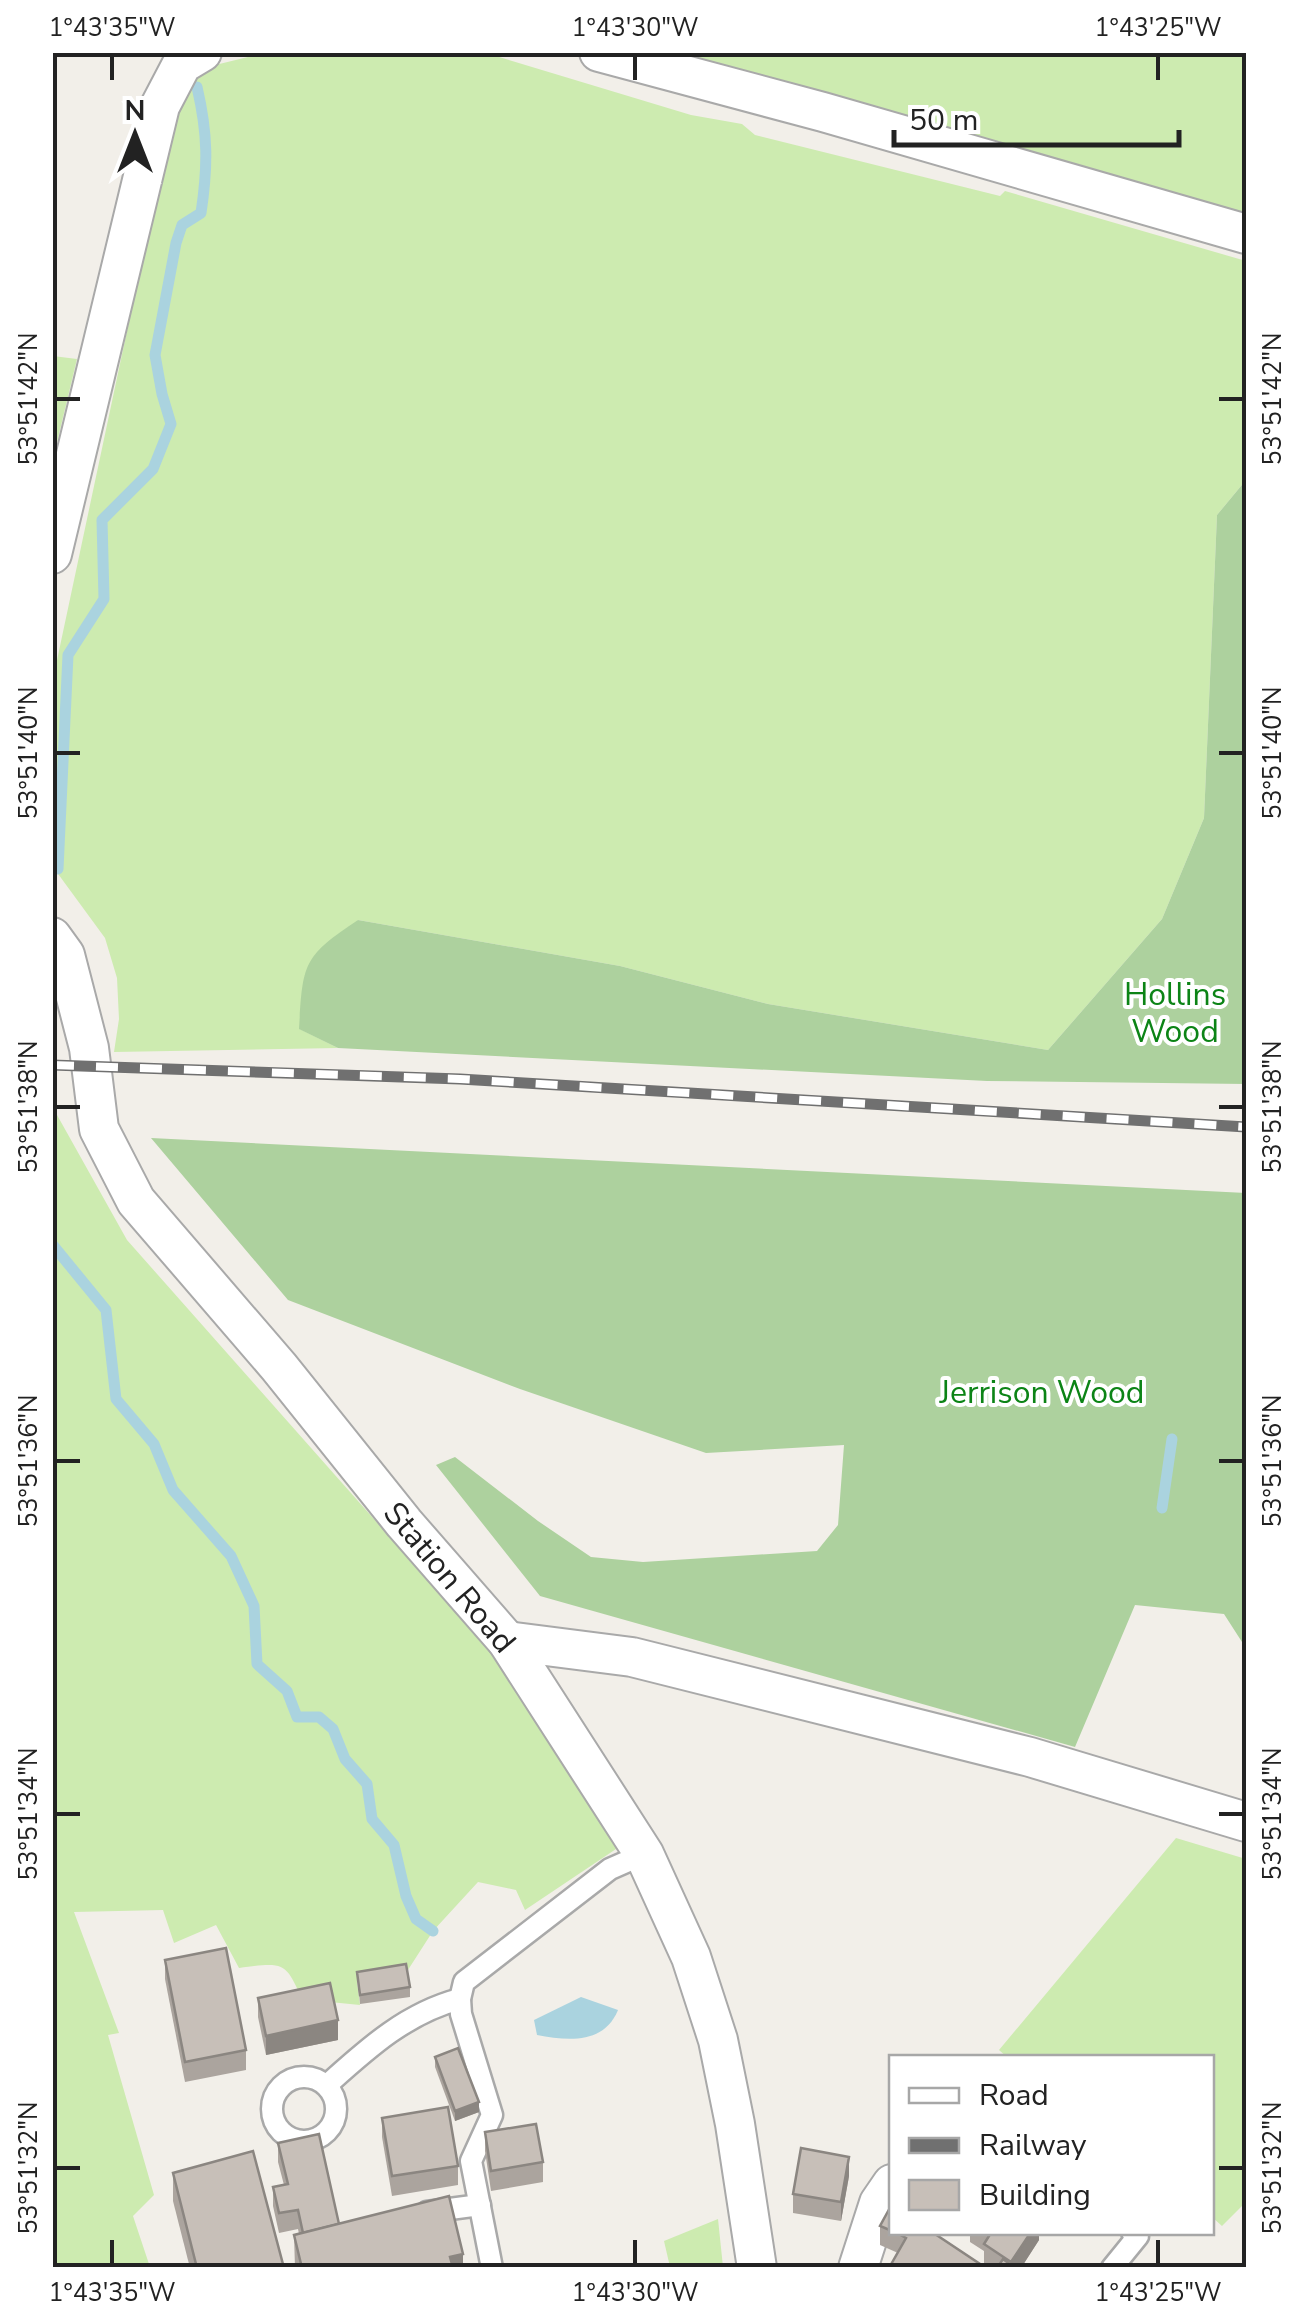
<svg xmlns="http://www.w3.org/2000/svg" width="1299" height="2320" font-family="'Nunito Sans',sans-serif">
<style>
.grass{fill:#cdebb0}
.forest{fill:#add19e}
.water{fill:#aad3df}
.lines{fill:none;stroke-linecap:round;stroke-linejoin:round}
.stream{stroke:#aad3df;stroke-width:11}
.lane-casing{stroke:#a9a9a9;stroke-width:25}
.street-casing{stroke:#a9a9a9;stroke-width:42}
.lane{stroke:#fff;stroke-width:20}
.street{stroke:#fff;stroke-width:38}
.rail-casing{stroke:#707070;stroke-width:11}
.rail{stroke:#fff;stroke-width:8;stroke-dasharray:22;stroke-linecap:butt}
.wall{fill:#aba49e}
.shaded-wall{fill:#8b8681}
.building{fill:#c7bfb8;stroke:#8b8681;stroke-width:2.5}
.ticks{fill:none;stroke:#222;stroke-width:4}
.labels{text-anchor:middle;stroke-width:8;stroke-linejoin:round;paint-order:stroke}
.park-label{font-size:32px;fill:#0c8416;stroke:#fff}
.street-label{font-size:32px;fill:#222;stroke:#fff}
.neatline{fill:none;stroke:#222;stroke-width:4}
.ticks-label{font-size:25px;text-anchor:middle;fill:#222}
</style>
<rect width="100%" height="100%" fill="#f2efe9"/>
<!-- grass -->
<g class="grass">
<polygon points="264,53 486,53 691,115 742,124 755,135 1000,196 1005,191 1246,261 1246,480 1217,515 1204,818 1162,919 1048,1050 768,1004 620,966 358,920 300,1029 338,1048 114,1052 119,1019 117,978 105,938 53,867 53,679 175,105 199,69"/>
<polygon points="675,53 1246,53 1246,217 1246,216"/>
<polygon points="53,356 77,359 53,459 52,356"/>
<path d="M52 1106 127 1240 512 1675 619 1847 525 1910 516 1890 478 1882 433 1931 406 1973 357 1982 360 2005 330 2002 306 2007C285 1963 289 1961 239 1968L216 1925 174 1943 163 1910 74 1912 119 2033 108 2035 154 2195 133 2216 150 2267H53Z"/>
<polygon points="1176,1838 1246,1859 1246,2202 1222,2226 1212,2217 1212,2058 1008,2058 999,2050"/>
<polygon points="718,2219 723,2267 670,2267 664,2241"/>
</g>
<!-- forest -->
<g class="forest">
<path d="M1246 480V1084L987 1081 338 1048 299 1029C303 964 302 957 358 920L620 966 768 1004 1048 1050 1162 919 1204 818 1217 515Z"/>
<polygon points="151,1138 1246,1193 1246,1642 1242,1642 1224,1614 1135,1605 1075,1747 540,1596 436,1465 455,1457 538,1521 591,1557 643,1562 817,1551 838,1525 844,1445 706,1453 520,1389 288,1300"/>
</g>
<!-- water -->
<path class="water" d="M581 1997 618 2010C604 2044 569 2041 537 2035L534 2020Z"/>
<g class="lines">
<!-- stream -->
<g class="stream">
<path d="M58 869 68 655 104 599 102 520 153 469 171 424 162 394 155 355 176 243 182 225 201 213C208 166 208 134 197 87"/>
<polyline points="52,1244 106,1310 116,1399 154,1444 173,1490 231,1556 254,1606 257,1664 287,1691 297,1717 319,1717 333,1729 345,1759 367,1784 372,1819 394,1845 406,1896 416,1919 433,1931"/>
<polyline points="1162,1508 1172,1439"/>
</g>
<defs>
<g id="lane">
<circle cx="304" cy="2109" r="32"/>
<path d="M327 2085C367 2049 406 2013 460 1999"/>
<polyline points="427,2212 480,2205"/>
<polyline points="492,2268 471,2161 492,2115 461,2014 460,1999 464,1982 610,1869 644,1854"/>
<polyline points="1112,2268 1138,2236 1132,2232"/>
</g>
<g id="street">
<polyline points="599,52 823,112 1246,234"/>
<polyline points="52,554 160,106 182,64 202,52"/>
<polyline points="52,937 65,955 89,1048 99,1129 136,1201 279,1367 404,1523 507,1641 644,1854 691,1957 718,2040 735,2124 757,2268"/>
<polyline points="507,1641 632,1657 1030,1757 1246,1822"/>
<polyline points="858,2268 879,2203 892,2184"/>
</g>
</defs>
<!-- lane casing -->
<use href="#lane" class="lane-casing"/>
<!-- street casing -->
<use href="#street" class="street-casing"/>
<!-- lane -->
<use href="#lane" class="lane"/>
<!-- street -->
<use href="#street" class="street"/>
<defs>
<polyline id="rail" points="52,1065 460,1079 1246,1127"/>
</defs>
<!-- rail casing -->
<use href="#rail" class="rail-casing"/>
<!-- rail -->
<use href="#rail" class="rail"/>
</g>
<!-- wall -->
<g class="wall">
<polygon points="165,1960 246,2050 246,2070 185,2082 165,1979"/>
<polygon points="357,1972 410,1987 410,1997 360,2004"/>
<polygon points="258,1998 338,2040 266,2055 258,2017"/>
<polygon points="435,2057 479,2112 455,2121 435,2067"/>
<polygon points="382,2118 458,2166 458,2185 392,2196 382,2137"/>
<polygon points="485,2132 543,2162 543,2182 491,2191 485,2151"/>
<polygon points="278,2143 339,2224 463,2268 295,2268 294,2235 299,2234 298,2229 279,2233 273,2206 273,2187 284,2185 278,2162"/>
<polygon points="173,2173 284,2268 190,2268 173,2201"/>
<polygon points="849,2176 841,2221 793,2213 793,2194"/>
<polygon points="892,2204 892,2232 941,2232 938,2237 983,2268 898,2253 880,2245 880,2226"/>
<polygon points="970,2232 1039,2232 1039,2240 1021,2268 990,2268 984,2263 984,2251 970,2242"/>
</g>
<!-- shaded-wall -->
<g class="shaded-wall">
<polygon points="338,2020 338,2040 266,2055 266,2036"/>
<polygon points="479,2102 479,2112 455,2121 455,2111"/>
<polygon points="849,2157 849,2176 841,2221 841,2202"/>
<polygon points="1031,2232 1039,2232 1039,2240 1021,2268 1011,2268 1011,2262"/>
<polygon points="463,2254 463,2268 450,2268 450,2257"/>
</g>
<!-- building -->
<g class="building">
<polygon points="226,1948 246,2050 185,2062 165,1960"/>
<polygon points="406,1964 410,1987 360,1995 357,1972"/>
<polygon points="330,1983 338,2020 266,2036 258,1998"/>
<polygon points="458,2048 479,2102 455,2111 435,2057"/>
<polygon points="448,2107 458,2166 392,2176 382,2118"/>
<polygon points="536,2124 543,2162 491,2171 485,2132"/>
<polygon points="319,2134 339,2224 303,2233 298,2210 279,2213 273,2187 288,2184 278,2143"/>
<polygon points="801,2148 849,2157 841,2202 793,2194"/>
<polygon points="253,2151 284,2268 197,2268 173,2173"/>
<polygon points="449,2196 463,2254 450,2257 453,2268 302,2268 294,2235"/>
<polygon points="892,2204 892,2231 880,2226"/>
<polygon points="895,2232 932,2232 983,2266 982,2268 889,2268 906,2238"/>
<polygon points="984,2232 1031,2232 1011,2262 984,2244 989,2236"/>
<polygon points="1003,2259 1015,2268 997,2268"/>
</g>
<!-- ticks -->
<path class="ticks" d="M112 55V80M635 55V80M1158 55V80M55 399H80M1219 399H1244M55 753H80M1219 753H1244M55 1107H80M1219 1107H1244M55 1461H80M1219 1461H1244M55 1814H80M1219 1814H1244M55 2168H80M1219 2168H1244M112 2240V2265M635 2240V2265M1158 2240V2265"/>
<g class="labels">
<!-- park labels -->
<g class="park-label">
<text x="1175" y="1005">Hollins<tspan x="1175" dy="37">Wood</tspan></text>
<text x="1042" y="1403">Jerrison Wood</text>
</g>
<!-- street labels -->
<g class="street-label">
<text transform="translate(450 1577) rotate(50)" y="11">Station Road</text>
</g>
</g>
<!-- border -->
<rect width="1299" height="2320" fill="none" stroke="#ffffff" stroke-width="110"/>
<!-- legend -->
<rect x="889" y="2055" width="325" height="180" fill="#ffffff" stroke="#a7a7a7" stroke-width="2.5"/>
<rect x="909" y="2088" width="50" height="15" fill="#ffffff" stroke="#a7a7a7" stroke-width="2.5"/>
<text x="979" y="2105" font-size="30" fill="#222222">Road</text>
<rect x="909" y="2138" width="50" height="15" fill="#707070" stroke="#a7a7a7" stroke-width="2.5"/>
<text x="979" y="2155" font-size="30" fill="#222222">Railway</text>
<rect x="909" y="2180" width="50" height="30" fill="#c7bfb8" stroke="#a7a7a7" stroke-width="2.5"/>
<text x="979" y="2205" font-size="30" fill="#222222">Building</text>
<!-- north arrow -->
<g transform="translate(135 135)" stroke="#ffffff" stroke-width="8" paint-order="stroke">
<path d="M0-8L18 38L0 25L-18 38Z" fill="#222222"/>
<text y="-15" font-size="28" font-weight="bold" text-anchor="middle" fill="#222222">N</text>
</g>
<!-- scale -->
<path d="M894 130v15h285v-15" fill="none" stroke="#222222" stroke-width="5"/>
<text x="909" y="130" font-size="30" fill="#222222" stroke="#ffffff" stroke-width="8" paint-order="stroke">50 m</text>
<rect x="55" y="55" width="1189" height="2210" class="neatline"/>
<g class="ticks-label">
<text x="112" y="36">1°43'35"W</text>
<text x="635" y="36">1°43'30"W</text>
<text x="1158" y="36">1°43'25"W</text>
<text transform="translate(28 399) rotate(-90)" y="9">53°51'42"N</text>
<text transform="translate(1272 399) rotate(-90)" y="9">53°51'42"N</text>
<text transform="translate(28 753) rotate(-90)" y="9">53°51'40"N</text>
<text transform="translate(1272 753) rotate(-90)" y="9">53°51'40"N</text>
<text transform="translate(28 1107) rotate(-90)" y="9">53°51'38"N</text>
<text transform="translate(1272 1107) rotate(-90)" y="9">53°51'38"N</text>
<text transform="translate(28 1461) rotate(-90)" y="9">53°51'36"N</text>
<text transform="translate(1272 1461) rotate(-90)" y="9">53°51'36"N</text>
<text transform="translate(28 1814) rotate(-90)" y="9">53°51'34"N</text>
<text transform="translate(1272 1814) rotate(-90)" y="9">53°51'34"N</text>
<text transform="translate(28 2168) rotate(-90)" y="9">53°51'32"N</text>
<text transform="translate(1272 2168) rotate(-90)" y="9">53°51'32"N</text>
<text x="112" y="2301">1°43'35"W</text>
<text x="635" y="2301">1°43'30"W</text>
<text x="1158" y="2301">1°43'25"W</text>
</g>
</svg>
